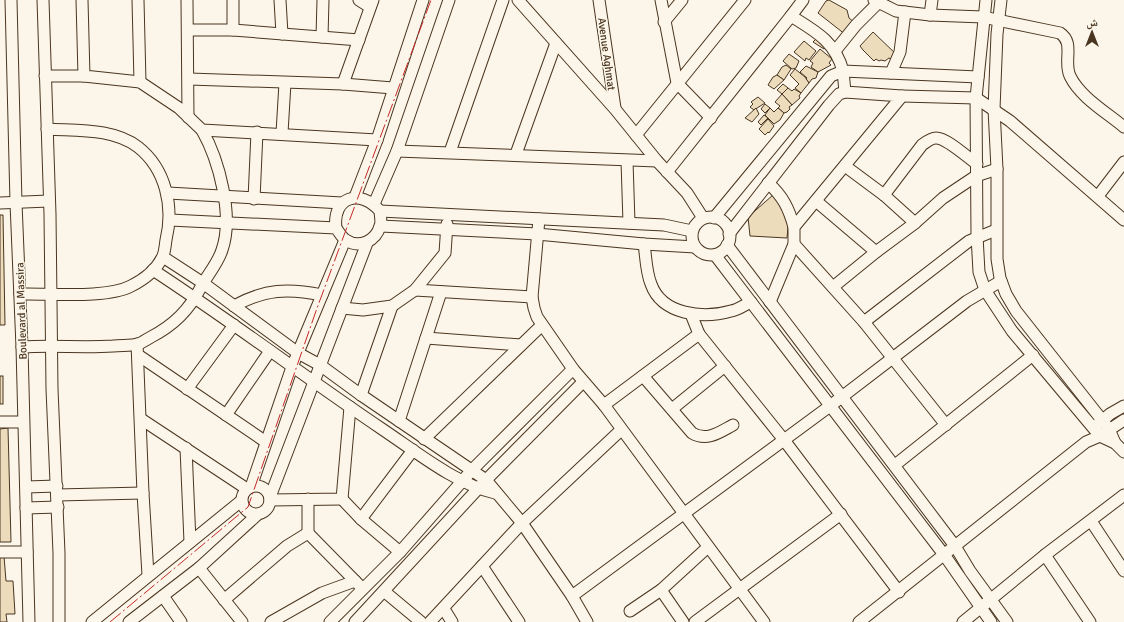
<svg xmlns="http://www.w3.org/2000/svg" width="1124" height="622" font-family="Signika,'Noto Naskh Arabic',sans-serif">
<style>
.building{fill:#ecdcbc;stroke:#4a3520}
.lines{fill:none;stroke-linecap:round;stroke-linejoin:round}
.minor-casing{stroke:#4a3520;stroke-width:13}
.minor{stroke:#fbf6e9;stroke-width:11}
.power{stroke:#c62828;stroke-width:1;stroke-dasharray:14 3 2 3;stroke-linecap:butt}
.labels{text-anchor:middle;stroke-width:3;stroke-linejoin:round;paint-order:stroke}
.street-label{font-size:11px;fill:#4a3520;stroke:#fbf6e9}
</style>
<rect width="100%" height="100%" fill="#fbf6e9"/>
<!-- building -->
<g class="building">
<polygon points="829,0 847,10 849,18 855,23 846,35 818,13 826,1"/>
<polygon points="873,32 897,55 893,60 889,58 885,61 881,60 879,61 876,59 874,61 863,50 860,46"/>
<polygon points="817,38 828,45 824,49 813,42"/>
<polygon points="804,41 816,51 809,60 806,58 805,61 794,52"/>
<polygon points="820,49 832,59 829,63 831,65 818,72 811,67 813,63 810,61"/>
<polygon points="789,54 799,61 796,68 792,69 783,61"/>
<polygon points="786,65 791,69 784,80 777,75 782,67"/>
<polygon points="806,66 818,72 816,78 812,79 809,83 806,79 807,78 800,72"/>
<polygon points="795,69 805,77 809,83 801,93 795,88 799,84 790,75"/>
<polygon points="777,75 784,80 774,89 768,85 773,77"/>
<polygon points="783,84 788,88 782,94 777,90"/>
<polygon points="788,88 792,91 794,89 801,93 799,96 800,98 792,105 782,94"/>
<polygon points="782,94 792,105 789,107 790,109 787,112 784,113 778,108 780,106 775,102"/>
<polygon points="758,97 765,103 754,110 750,107 753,104 751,102"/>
<polygon points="765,104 770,108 765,113 761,109"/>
<polygon points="756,108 759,114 752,122 745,118"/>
<polygon points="770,108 774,112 778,108 784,113 780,120 774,124 765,115"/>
<polygon points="764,115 768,118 761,125 758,122"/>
<polygon points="768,119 774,126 769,133 768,132 765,135 759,129"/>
<polygon points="773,195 789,216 787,238 750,236 748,217"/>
<polygon points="0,215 3,215 5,325 0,325"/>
<rect x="0" y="376" width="3" height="28"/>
<polygon points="8,428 11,542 0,542 0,429"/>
<polygon points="0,556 4,556 6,581 13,581 15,614 6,614 7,622 0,622"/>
</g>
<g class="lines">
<defs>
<g id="minor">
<polyline points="11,0 16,203 22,347 29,622"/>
<polyline points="43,0 50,214 52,389 59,553 59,622"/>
<polyline points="82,0 84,76 140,82 179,108 202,130 377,140"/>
<polyline points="138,0 140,82"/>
<polyline points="187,0 188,117"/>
<polyline points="280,0 282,34"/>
<polyline points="359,0 370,7"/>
<polyline points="518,0 615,109 657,161 687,193 703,218"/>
<polyline points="599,0 615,108"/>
<polyline points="661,0 677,83 711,118"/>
<path d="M874 0 896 11 930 15 983 17 1060 33C1075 43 1063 61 1070 76 1080 97 1106 112 1124 127"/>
<polyline points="986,0 976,98 977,236 979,272 985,290 1012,331 1100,436 1115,443 1124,452"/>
<polyline points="1001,0 997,34 994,109 997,169 997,259 1000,278 1006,294 1016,311 1109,429 1115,443"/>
<polyline points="930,15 932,0"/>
<polyline points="791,16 803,0"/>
<polyline points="664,22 682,0"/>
<polyline points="188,30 233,30 359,40"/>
<polyline points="233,30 233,0"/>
<polyline points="322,37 323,0"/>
<polyline points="835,51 856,25 878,3"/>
<polyline points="891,73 900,52 905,12"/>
<polyline points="45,76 84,76"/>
<polyline points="189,79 343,84 393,88"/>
<polyline points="343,84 373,0"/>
<polyline points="902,96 976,98 1010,121 1124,220"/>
<polyline points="282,133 285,83"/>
<polyline points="636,135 745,0"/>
<polyline points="397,151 657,161"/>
<polyline points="450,152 503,0"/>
<polyline points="516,154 556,43"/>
<polyline points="627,161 629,223"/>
<polyline points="845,166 884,195 915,223"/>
<path d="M667 172 791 16C815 31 835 41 843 71L978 77"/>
<path d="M768 183C783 196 789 209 794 227"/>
<polyline points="168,193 342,203"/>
<path d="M884 195 922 145C926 142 931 138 936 138 947 138 968 158 977 164"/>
<polyline points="1098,196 1124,162"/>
<polyline points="355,197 377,140 423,0"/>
<polyline points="254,199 257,132"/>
<polyline points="816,201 876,252"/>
<polyline points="0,203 49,201"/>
<polyline points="374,204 397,151 449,0"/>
<polyline points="380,211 664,225 692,231"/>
<circle cx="711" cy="236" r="19"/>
<polyline points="714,218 831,76 843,71 845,92 902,96 794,227 794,244 770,302"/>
<polyline points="539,219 532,297 534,308 537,317 573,369 604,405 764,622"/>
<path d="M170 220 336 228C339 232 342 238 346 240 359 249 376 241 380 226 382 222 380 215 380 211 360 188 332 197 336 228"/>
<polyline points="381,226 537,234 644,244 695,247"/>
<polyline points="729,234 829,105 839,94 845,92"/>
<path d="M644 244C646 257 646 272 651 284 662 315 703 319 731 311 738 310 744 305 751 302"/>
<polyline points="794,244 864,322 946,425"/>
<polyline points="727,245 955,546 970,571 1007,622"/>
<polyline points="715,255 945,556 991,622"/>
<polyline points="163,257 203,283 298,353 320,365 361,395 486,480 522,523 572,596 587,622"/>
<path d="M153 270C231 321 305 377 382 429 415 451 457 485 495 493"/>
<polyline points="833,287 876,252 915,223 943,198 976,176 997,169"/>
<polyline points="415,290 532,297"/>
<path d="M20 294C49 293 106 299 131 286 143 280 156 270 162 258 165 253 165 246 166 240 174 207 166 169 138 147 113 128 77 131 47 129"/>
<path d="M234 306C265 289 288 288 322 295"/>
<polyline points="342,308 363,310 392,306 415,290 445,253 447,224"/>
<polyline points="691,314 699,334 784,440 899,592"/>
<polyline points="864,322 969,241 996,230"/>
<polyline points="426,338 521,345"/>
<polyline points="137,344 143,493 148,575"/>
<path d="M22 347C53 345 83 348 113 346 121 345 131 346 138 344 142 343 147 339 151 337 174 325 189 310 201 287 208 274 218 263 222 250 234 216 219 160 202 130"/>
<polyline points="138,355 266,442"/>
<path d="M643 376 692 433C707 442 720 432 733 425"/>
<polyline points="187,389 234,325"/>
<polyline points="361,395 392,306"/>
<polyline points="604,405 699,334"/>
<polyline points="672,409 725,366"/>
<polyline points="226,415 270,351"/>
<polyline points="141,419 247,489"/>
<polyline points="399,421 441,292"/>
<polyline points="0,422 23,422"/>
<polyline points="1097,425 1110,414 1124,406"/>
<polyline points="424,439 542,325"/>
<polyline points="186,448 190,542"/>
<polyline points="895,465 1033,355"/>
<circle cx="256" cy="500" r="14"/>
<polyline points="26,487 57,486"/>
<polyline points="251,487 292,367 345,240"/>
<polyline points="57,495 143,493"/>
<polyline points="270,497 367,243"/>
<polyline points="342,499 361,519 400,552"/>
<polyline points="270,500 342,499 350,407"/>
<polyline points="26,508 58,507"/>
<polyline points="361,519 413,450"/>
<polyline points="1091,521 1124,571"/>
<polyline points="308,533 308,499"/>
<polyline points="0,552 27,552"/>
<polyline points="1045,555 1090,622"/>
<polyline points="482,566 519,622"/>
<polyline points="199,568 242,622"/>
<polyline points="385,592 421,622"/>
<polyline points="163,596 181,622"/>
<polyline points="572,596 830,406 967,301 1001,281"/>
<polyline points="224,600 287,546 308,533 362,588"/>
<polyline points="444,609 452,622"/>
<polyline points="630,611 661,590"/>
<polyline points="92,622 241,501"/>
<polyline points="129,622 199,568 257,515"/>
<polyline points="271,622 322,593 355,581"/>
<polyline points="330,622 400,552 472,470 573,369"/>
<polyline points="355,622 486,480 583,382"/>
<polyline points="430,622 522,523 621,430"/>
<polyline points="683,622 661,590 708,547"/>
<polyline points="695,622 841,514"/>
<polyline points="859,622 1086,442 1100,436 1124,420"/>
<polyline points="963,622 1045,555 1124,495"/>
</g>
</defs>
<!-- minor casing -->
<use href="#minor" class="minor-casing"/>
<!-- minor -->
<use href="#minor" class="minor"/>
<!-- power -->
<polyline class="power" points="110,622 248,507 316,311 431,0"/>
</g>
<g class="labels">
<!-- street labels -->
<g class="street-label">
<text transform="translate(607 54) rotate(82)" y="4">Avenue Aghmat</text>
<text transform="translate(21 311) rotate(-92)" y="4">Boulevard al Massira</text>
</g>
</g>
<!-- north arrow -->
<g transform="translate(1092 32)" stroke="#fbf6e9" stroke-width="3" paint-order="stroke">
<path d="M0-3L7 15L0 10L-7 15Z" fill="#4a3520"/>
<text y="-6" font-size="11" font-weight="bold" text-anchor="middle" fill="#4a3520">ش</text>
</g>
</svg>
